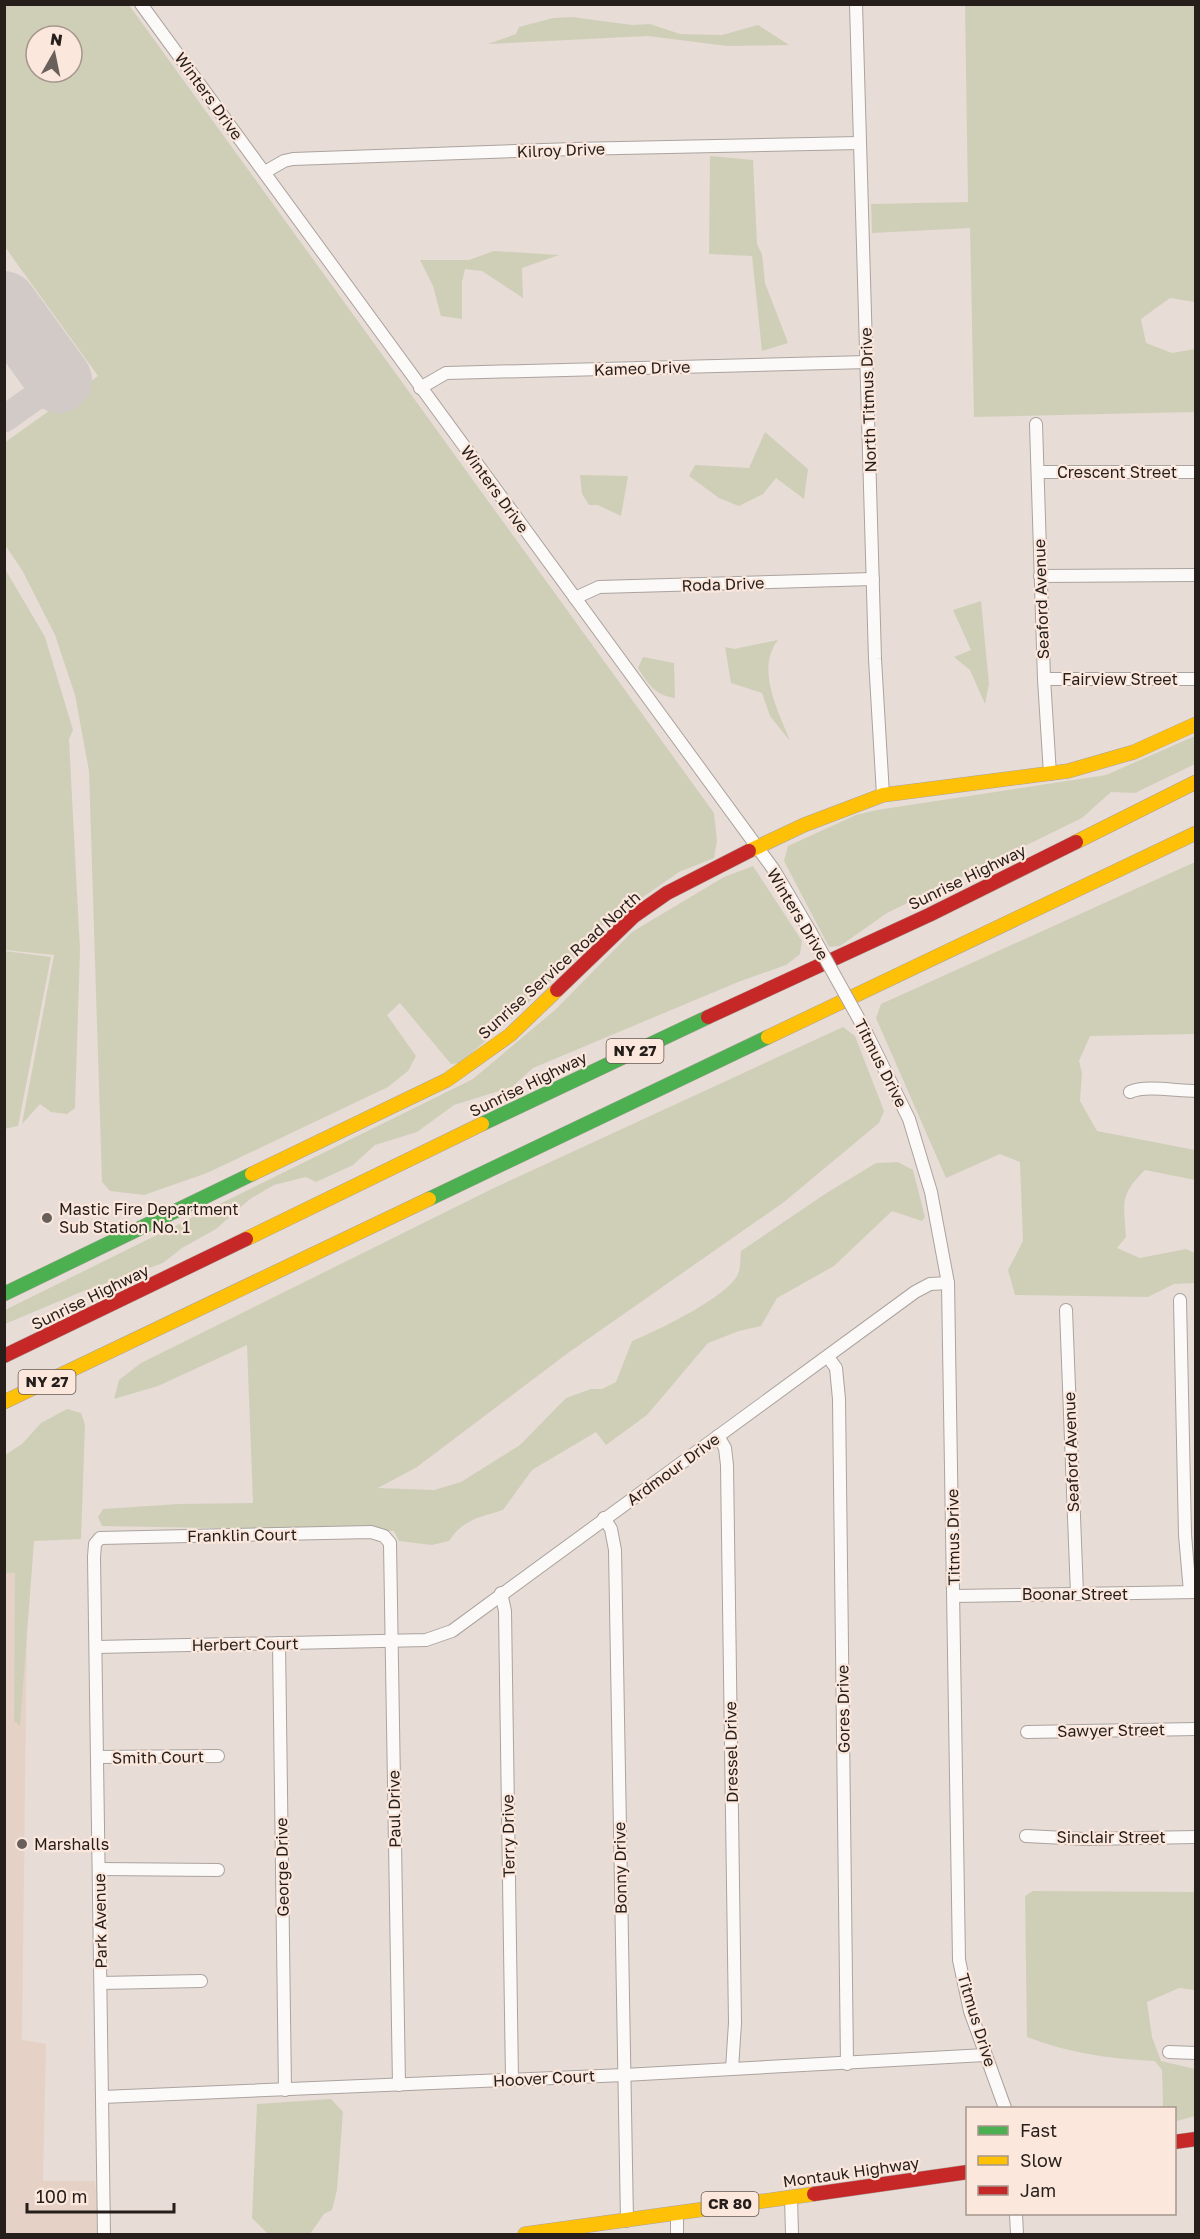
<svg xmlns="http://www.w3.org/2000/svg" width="1200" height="2239" font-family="'Golos Text',sans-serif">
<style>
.built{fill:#e5d1c6}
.green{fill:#cfcfb8;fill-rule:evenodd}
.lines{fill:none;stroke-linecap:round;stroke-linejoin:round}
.taxiway{stroke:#d2cac6;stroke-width:27}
.runway{stroke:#d2cac6;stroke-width:66}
.street-casing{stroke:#aba39e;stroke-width:14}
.fast-casing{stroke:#aba39e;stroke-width:15}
.slow-casing{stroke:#aba39e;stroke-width:15}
.jam-casing{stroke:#aba39e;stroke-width:15}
.street{stroke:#fbfaf9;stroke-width:12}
.fast{stroke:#4caf50;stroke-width:14}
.slow{stroke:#ffc107;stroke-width:14}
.jam{stroke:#c62828;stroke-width:14}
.street-bridge-casing{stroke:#aba39e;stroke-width:14;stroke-linecap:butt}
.street-bridge{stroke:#fbfaf9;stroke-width:12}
.poi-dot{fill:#69605c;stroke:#fbe7dc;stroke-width:2}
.labels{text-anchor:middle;stroke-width:4.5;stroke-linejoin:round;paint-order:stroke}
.shield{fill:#fbe7dc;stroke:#655a54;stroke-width:1.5}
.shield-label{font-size:15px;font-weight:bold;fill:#251e1a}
.street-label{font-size:16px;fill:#251e1a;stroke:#fbe7dc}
.poi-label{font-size:16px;fill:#251e1a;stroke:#fbe7dc;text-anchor:start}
</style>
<rect width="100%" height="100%" fill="#e7dcd6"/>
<!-- built -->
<polygon class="built" points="5,1526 28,1527 22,2040 46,2044 43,2181 95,2181 100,2234 5,2234"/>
<!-- green -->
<g class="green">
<path d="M5 5H129L714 813 717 841 714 858 679 872 590 934 594 939 511 1019 460 1063 451 1064 400 1003 387 1015 416 1056 408 1071 388 1087 207 1173 144 1195 110 1191 102 1182 89 771 75 695 55 635 22 570 5 545 4 443 98 376 5 247ZM36 36H72V72H36Z"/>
<polygon points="965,5 1195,5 1195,302 1170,298 1141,319 1146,343 1172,353 1195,349 1195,412 974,417 970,228 872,233 871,204 968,202"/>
<polygon points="572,17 632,25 650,24 680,34 722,35 758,25 789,45 727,46 648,36 488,44 516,34 519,27 553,18"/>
<polygon points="710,156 753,160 757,244 762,254 765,283 788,343 762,351 752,256 709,254"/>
<polygon points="494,251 559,255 522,268 523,298 482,271 465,269 462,282 462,319 441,316 433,286 420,260 469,260"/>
<polygon points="765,432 808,469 804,499 776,478 763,494 739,506 719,498 689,476 695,465 749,468"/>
<polygon points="580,475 628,476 621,516 598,505 589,505 582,494"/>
<polygon points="5,569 45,637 73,730 69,739 80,950 75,1108 67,1114 51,1112 40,1104 22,1124 54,955 5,950"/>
<polygon points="981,601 989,684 985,704 970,670 954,657 971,650 953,610"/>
<path d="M778 640C755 669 779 712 790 741L770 716 762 693 731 683 725 647 734 649Z"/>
<path d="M643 657 674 663 675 698C656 696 648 684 638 668Z"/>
<polygon points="1195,736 1195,764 1135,793 1111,792 1082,818 887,913 840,946 829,947 784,861 788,846 856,815 877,810 1106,775"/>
<path d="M1195 862V1034L1090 1036 1079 1061 1082 1073 1080 1101 1097 1131 1195 1150V1180L1145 1170C1119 1196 1124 1202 1126 1237L1117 1248 1140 1258 1186 1249 1195 1253V1283L1174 1284 1148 1297 1015 1295 1008 1270 1023 1241 1020 1162 1000 1154 946 1178 876 1018 881 1004Z"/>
<polygon points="753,866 802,941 800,954 786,965 738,982 533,1068 512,1087 454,1105 417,1132 375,1145 353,1165 316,1182 306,1177 274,1185 250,1199 216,1229 182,1248 163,1263 81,1292 5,1324 5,1310 473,1079 555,1010 632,932 724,877"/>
<polygon points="5,951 51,957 18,1126 4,1129"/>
<path d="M843 1027 855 1036 884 1111 879 1123 784 1202 568 1353 417 1467 378 1488 434 1490 461 1482 520 1445 566 1398 591 1389H602L616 1382 632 1341C655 1332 729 1296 738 1274 741 1267 740 1258 741 1251L825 1194 876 1163 898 1162 913 1170 925 1217 922 1221 892 1211 834 1266 777 1298 761 1326 739 1331 708 1343 647 1415 606 1445 596 1432 532 1470 503 1510C480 1517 462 1520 449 1541L432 1545 399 1541 394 1531 102 1526 98 1517 103 1509 179 1504 253 1503 247 1345 158 1386 114 1399 119 1380 141 1363 496 1187Z"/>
<polygon points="67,1409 81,1413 85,1425 81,1539 34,1541 20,1726 14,1721 15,1573 5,1573 5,1455 22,1444 41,1423"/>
<path d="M1033 1891 1195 1892V1990L1179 1988 1147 2002 1152 2037 1161 2061 1195 2069V2116L1177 2121 1174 2108H1163L1162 2070 1155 2061C1110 2059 1068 2053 1027 2037L1025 1896Z"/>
<polygon points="331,2099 343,2112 337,2190 332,2210 324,2214 310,2234 268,2234 252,2218 257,2104"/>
</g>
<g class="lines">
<!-- taxiway -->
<polyline class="taxiway" points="4,419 59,380"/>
<!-- runway -->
<polyline class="runway" points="4,304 59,380"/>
<defs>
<g id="street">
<polyline points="141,4 774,870 810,931"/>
<polyline points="856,4 875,659 883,795"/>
<polyline points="265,172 284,161 293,159 573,149 860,143"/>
<polyline points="420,388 446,373 868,362"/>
<polyline points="1036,424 1044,679 1050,774"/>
<polyline points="1038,472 1196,472"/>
<polyline points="1040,576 1196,575"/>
<polyline points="575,598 599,587 873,579"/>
<polyline points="1044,679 1196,679"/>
<polyline points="865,1030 909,1119 931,1192 948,1283 959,1960 970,2011 1005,2108"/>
<path d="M1130 1092C1146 1085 1176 1091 1196 1091"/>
<polyline points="1180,1300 1185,1535 1190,1592"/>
<polyline points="1066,1310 1077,1594"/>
<polyline points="828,1357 836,1368 839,1399 847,2064"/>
<polyline points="718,1436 725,1448 727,1465 735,2023 732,2069"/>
<polyline points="604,1518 611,1529 615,1550 627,2221"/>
<polyline points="501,1593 505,1611 512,2080"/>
<polyline points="954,1596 1196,1592"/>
<polyline points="279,1643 285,2090"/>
<polyline points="97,1647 426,1640 452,1631 915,1292 930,1284 948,1283"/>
<polyline points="1027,1732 1196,1729"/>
<polyline points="97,1757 218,1756"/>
<polyline points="1026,1836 1085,1839 1196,1837"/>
<polyline points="99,1869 218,1870"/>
<polyline points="101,1983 201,1981"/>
<polyline points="1169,2052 1196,2053"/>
<polyline points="102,2097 624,2075 985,2055"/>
<polyline points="791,2197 792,2234"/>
<polyline points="1016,2214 1017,2234"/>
<polyline points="104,2234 94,1557 95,1544 100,1538 371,1532 384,1536 390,1543 399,2085"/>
<polyline points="677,2234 677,2213"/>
</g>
<g id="fast">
<polyline points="482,1124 708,1017"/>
<polyline points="429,1199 768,1037"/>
<polyline points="4,1294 252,1174"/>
</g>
<g id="slow">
<polyline points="1076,842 1196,782"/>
<polyline points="749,851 804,825 883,795 1068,771 1134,752 1196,724"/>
<polyline points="768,1037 1196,833"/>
<polyline points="252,1174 447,1080 510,1035 557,990"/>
<polyline points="246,1239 482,1124"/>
<polyline points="4,1402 429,1199"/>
<polyline points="525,2234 814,2194"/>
</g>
<g id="jam">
<polyline points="557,990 634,916 667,893 749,851"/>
<polyline points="708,1017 929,915 1076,842"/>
<polyline points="4,1356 246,1239"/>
<polyline points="1174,2142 1196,2139"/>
<polyline points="814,2194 968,2172"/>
</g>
</defs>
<!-- street casing -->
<use href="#street" class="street-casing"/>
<!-- fast casing -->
<use href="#fast" class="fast-casing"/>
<!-- slow casing -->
<use href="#slow" class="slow-casing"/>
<!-- jam casing -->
<use href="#jam" class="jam-casing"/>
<!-- street -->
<use href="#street" class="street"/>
<!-- fast -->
<use href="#fast" class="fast"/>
<!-- slow -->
<use href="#slow" class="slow"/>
<!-- jam -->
<use href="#jam" class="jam"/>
<defs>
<polyline id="street-bridge" points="810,931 865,1030"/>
</defs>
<!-- street-bridge casing -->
<use href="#street-bridge" class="street-bridge-casing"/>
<!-- street-bridge -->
<use href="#street-bridge" class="street-bridge"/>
</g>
<!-- markers -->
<g class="poi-dot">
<circle cx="47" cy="1218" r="6"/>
<circle cx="22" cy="1844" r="6"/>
</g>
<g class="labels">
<!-- shield labels -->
<g class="shield">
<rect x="606.5" y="1039" width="57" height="24" rx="4.5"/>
<rect x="18.5" y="1370" width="57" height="24" rx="4.5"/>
<rect x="701.5" y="2192" width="57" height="24" rx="4.5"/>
</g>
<g class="shield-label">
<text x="635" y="1056">NY 27</text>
<text x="47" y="1387">NY 27</text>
<text x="730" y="2209">CR 80</text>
</g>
<!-- street labels -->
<g class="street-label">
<text transform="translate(209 96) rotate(54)" y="6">Winters Drive</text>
<text transform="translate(561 150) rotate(-2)" y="6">Kilroy Drive</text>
<text transform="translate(642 368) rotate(-2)" y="6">Kameo Drive</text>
<text transform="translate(868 400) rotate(-92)" y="6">North Titmus Drive</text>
<text x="1117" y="478">Crescent Street</text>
<text transform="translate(495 489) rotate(54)" y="6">Winters Drive</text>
<text transform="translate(723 584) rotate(-2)" y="6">Roda Drive</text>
<text transform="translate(1041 599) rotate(-92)" y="6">Seaford Avenue</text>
<text x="1120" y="685">Fairview Street</text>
<text transform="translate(967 877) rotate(-26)" y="6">Sunrise Highway</text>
<text transform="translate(798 914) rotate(59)" y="6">Winters Drive</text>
<text transform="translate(559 965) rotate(-42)" y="6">Sunrise Service Road North</text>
<text transform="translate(881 1063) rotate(63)" y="6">Titmus Drive</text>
<text transform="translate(528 1084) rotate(-26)" y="6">Sunrise Highway</text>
<text transform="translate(90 1297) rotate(-26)" y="6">Sunrise Highway</text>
<text transform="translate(1071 1452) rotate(-92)" y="6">Seaford Avenue</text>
<text transform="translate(673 1469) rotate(-36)" y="6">Ardmour Drive</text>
<text transform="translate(242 1535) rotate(-1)" y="6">Franklin Court</text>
<text transform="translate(953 1537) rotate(-91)" y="6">Titmus Drive</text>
<text x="1075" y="1600">Boonar Street</text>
<text transform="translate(245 1644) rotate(-1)" y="6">Herbert Court</text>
<text transform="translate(843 1709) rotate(-91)" y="6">Gores Drive</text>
<text transform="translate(1111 1730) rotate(-1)" y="6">Sawyer Street</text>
<text transform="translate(731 1752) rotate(-91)" y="6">Dressel Drive</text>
<text transform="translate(158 1757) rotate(-1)" y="6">Smith Court</text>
<text transform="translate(394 1809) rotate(-91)" y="6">Paul Drive</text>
<text transform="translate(508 1836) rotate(-91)" y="6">Terry Drive</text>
<text x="1111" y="1843">Sinclair Street</text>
<text transform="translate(282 1867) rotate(-91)" y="6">George Drive</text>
<text transform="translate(620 1868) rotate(-91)" y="6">Bonny Drive</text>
<text transform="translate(100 1921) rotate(-91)" y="6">Park Avenue</text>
<text transform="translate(977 2020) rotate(73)" y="6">Titmus Drive</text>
<text transform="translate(544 2078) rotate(-3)" y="6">Hoover Court</text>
<text transform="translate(851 2172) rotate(-8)" y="6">Montauk Highway</text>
</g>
<!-- poi labels -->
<g class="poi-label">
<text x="59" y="1215">Mastic Fire Department<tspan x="59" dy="18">Sub Station No. 1</tspan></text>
<text x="34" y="1850">Marshalls</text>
</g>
</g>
<!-- border -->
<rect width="1200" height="2239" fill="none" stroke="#251e1a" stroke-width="12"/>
<!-- legend -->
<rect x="966" y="2107" width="210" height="108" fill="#fbe7dc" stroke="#a5978e" stroke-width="1.5"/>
<rect x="978" y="2126" width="30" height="9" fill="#4caf50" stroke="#a5978e" stroke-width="1.5"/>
<text x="1020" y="2137" font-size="18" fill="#251e1a">Fast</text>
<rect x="978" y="2156" width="30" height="9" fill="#ffc107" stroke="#a5978e" stroke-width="1.5"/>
<text x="1020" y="2167" font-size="18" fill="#251e1a">Slow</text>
<rect x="978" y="2186" width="30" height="9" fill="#c62828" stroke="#a5978e" stroke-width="1.5"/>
<text x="1020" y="2197" font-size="18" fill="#251e1a">Jam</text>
<!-- north arrow -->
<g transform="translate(54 54) rotate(9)"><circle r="28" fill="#fbe7dc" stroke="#a5978e" stroke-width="1.5"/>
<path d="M0-4.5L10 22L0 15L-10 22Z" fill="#69605c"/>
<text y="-9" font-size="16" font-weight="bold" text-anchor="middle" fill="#251e1a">N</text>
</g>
<!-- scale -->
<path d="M27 2203v9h147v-9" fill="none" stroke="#251e1a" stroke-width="3"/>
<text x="36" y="2203" font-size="18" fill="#251e1a" stroke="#fbe7dc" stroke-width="4.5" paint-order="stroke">100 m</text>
</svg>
